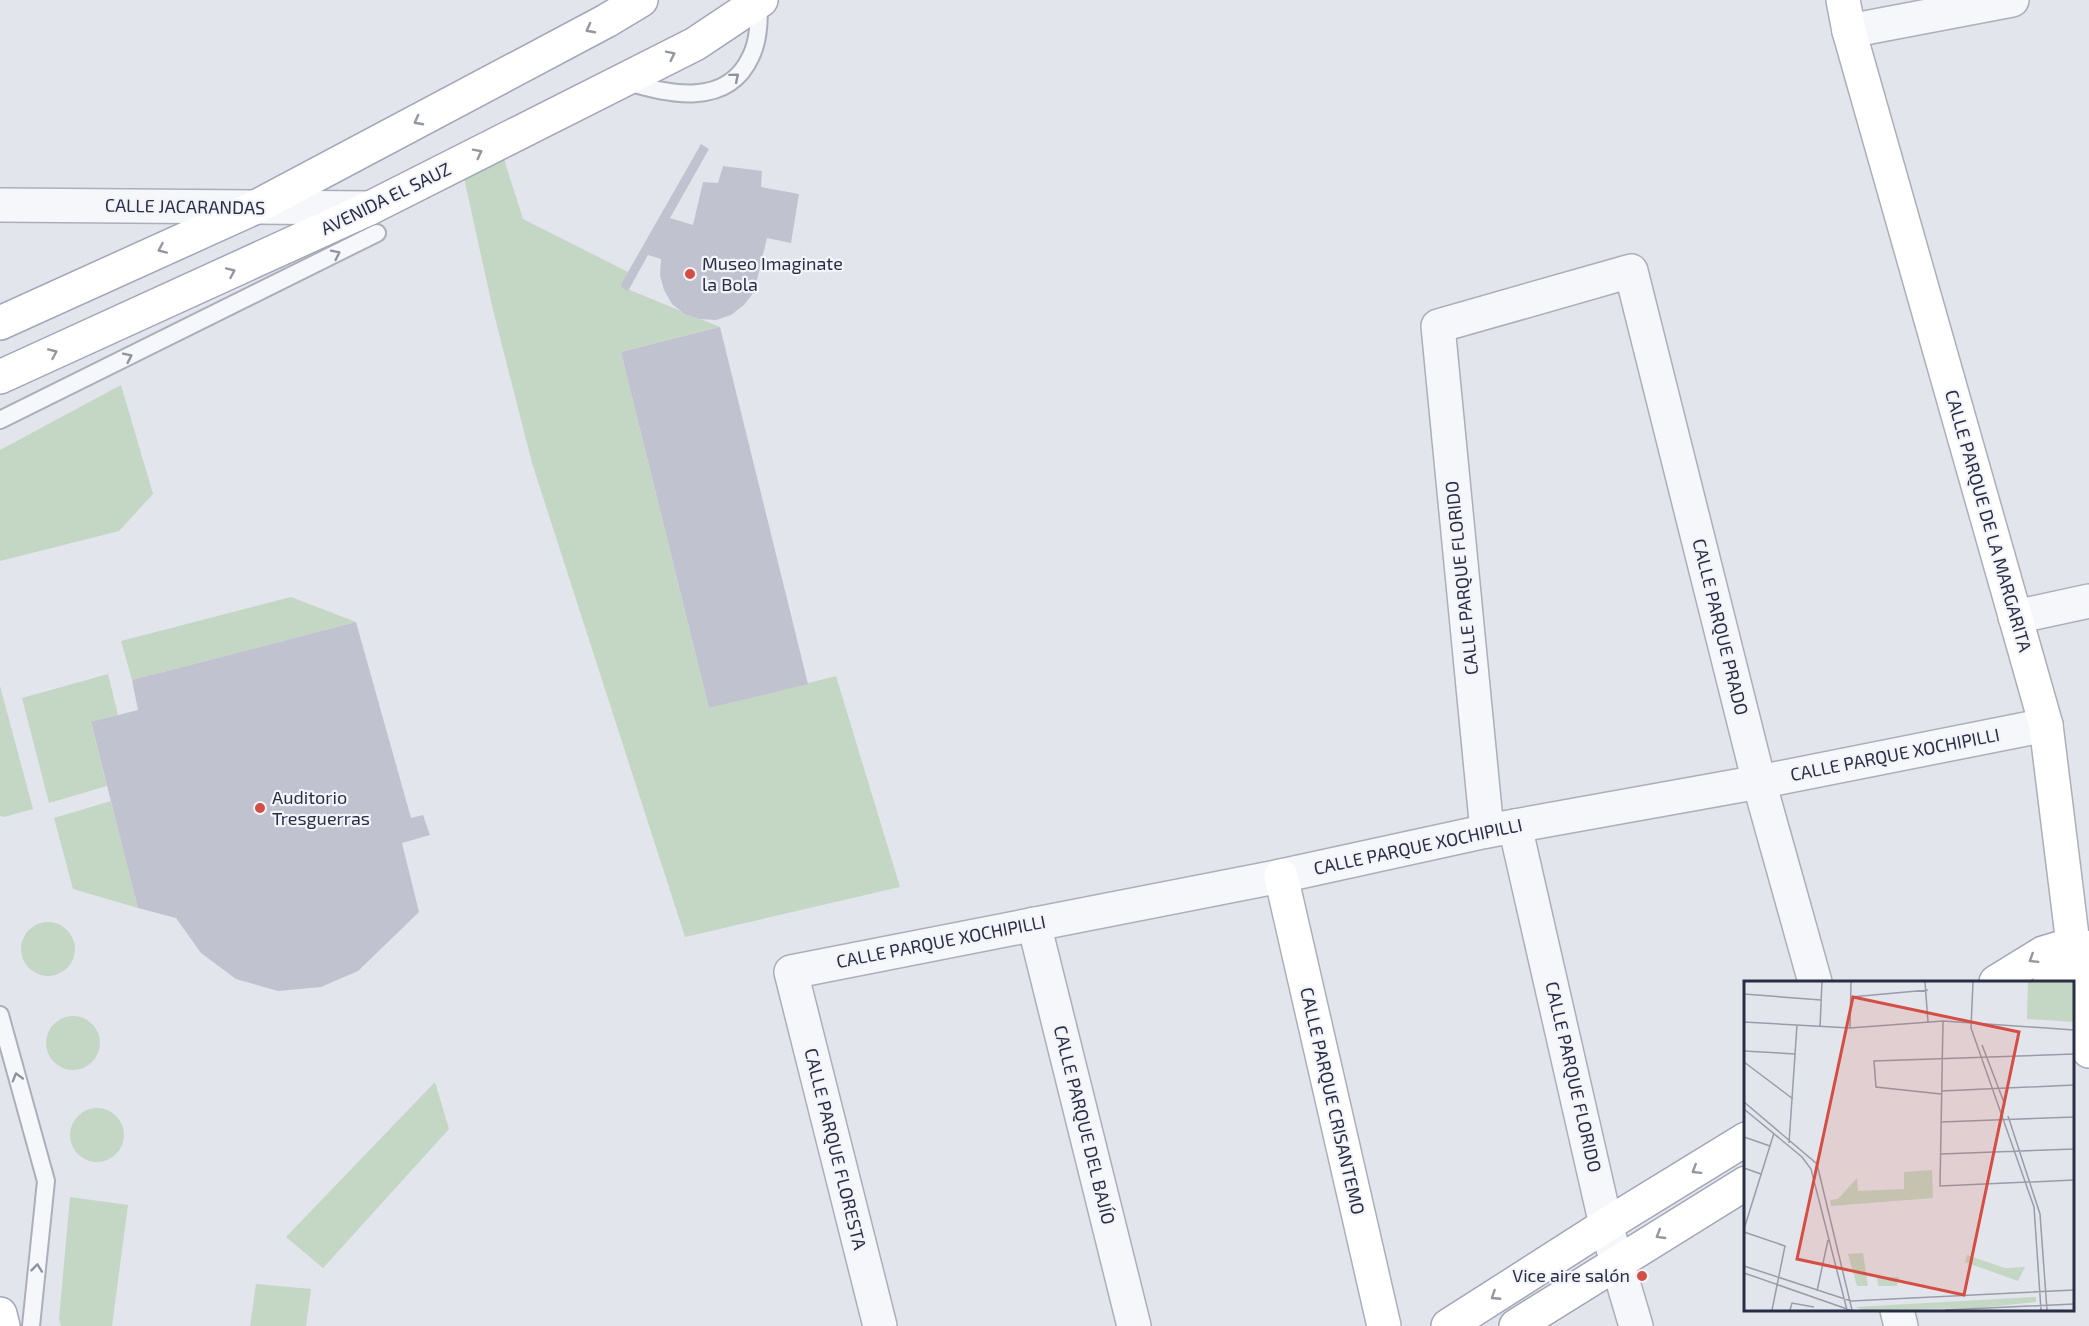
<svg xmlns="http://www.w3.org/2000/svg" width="2089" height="1326" font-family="'Exo 2',sans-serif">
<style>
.green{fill:#c4d6c4}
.building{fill:#c0c2cf}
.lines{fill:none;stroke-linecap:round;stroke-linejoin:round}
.lane-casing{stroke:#acaeba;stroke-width:20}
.street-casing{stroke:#acaeba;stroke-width:36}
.secondary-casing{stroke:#acaeba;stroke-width:36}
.primary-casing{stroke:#a2a6b8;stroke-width:36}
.lane{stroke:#f6f7fa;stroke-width:16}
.street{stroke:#f6f7fa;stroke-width:33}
.secondary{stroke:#fff;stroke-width:33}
.primary{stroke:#fff;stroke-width:33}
.oneway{stroke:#9496a2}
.oneway2{stroke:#9092a0}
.poi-dot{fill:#d54e44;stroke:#f3f4f9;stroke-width:2}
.labels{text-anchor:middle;stroke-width:4.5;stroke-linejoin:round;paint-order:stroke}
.street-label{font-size:18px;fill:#2a2e45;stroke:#f3f4f9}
.poi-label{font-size:18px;fill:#2a2e45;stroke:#f3f4f9;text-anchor:start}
.inset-road{fill:none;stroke:#999ca9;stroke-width:1.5}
.view{fill:#d54e44;fill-opacity:0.15;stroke:#d54e44;stroke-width:3}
.inset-edge{fill:none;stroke:#2a2e45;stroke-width:3}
</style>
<rect width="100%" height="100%" fill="#e3e5ec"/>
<!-- green -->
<g class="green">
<polygon points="504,159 523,219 628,272 620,286 720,327 621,352 709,708 836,676 900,887 685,937 532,463 493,310 464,178"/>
<polygon points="121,385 153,494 119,531 0,561 0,450"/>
<polygon points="291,597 356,622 132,680 121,641"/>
<polygon points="108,674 118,715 91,723 107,786 49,803 22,698"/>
<polygon points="0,686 33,809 4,817 0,816"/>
<polygon points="111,801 138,908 73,889 54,818"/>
<circle cx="48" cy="949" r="27"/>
<circle cx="73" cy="1043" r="27"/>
<polygon points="435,1082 449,1129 323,1268 286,1237"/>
<circle cx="97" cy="1135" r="27"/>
<polygon points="70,1197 128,1205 112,1326 61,1326 59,1319"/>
<polygon points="256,1284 311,1289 306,1326 250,1326"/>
</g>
<!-- building -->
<g class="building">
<polygon points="701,144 709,149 670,218 693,225 703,182 718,183 723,166 762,171 761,187 799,194 791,243 767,238 754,292 744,305 731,315 716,320 700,319 685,314 672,304 664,290 660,275 661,259 648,255 628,291 620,286"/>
<polygon points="720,327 808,684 709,708 621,352"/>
<polygon points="356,622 411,818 423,815 430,835 402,843 419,912 358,971 321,987 278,991 236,979 201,953 176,918 138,908 91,722 138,710 132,680"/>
</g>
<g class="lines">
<defs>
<g id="lane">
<path d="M625 81C668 95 728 108 751 56 759 40 759 19 759 1"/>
<polyline points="0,420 377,233"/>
<polyline points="0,1015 46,1181 31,1326"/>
</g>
<g id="street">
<polyline points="1849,31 2012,0"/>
<polyline points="0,205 370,208"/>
<polyline points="2015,617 2089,601"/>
<polyline points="1515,826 1606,1225 1636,1326"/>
<polyline points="1487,831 1438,326 1631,271 1759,782 1815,982"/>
<polyline points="1034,924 1134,1326"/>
<polyline points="1897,1310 1901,1326"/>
<polyline points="880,1326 791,972 1281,876 1487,831 1759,782 2046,725"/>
</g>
<g id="secondary">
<polyline points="1843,0 1849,31 2046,725 2073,944 2089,1051"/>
<polyline points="1281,876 1384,1326"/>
</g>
<g id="primary">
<polyline points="0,323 254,208 606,21 641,0"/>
<polyline points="0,377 370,208 695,44 761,0"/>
<polyline points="1996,982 2043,953 2073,944 2089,948"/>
<polyline points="2050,982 2076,968 2089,957"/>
<polyline points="0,1314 3,1326"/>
<polyline points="1448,1326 1606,1225 1746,1139"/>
<polyline points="1516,1326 1746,1183"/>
</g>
</defs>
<!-- lane casing -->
<use href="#lane" class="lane-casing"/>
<!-- street casing -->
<use href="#street" class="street-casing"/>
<!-- secondary casing -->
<use href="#secondary" class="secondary-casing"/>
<!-- primary casing -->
<use href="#primary" class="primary-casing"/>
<!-- lane -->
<use href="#lane" class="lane"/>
<!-- street -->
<use href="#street" class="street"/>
<!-- secondary -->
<use href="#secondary" class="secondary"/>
<!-- primary -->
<use href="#primary" class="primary"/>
</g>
<!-- one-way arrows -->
<defs><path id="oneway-chevron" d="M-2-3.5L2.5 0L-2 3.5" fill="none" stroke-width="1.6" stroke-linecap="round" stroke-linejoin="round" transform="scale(1.5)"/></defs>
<g class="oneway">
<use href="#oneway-chevron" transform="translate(590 29) rotate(152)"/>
<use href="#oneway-chevron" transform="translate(671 55) rotate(-26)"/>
<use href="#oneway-chevron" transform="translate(418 121) rotate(152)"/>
<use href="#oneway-chevron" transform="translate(478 153) rotate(-27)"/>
<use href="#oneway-chevron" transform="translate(162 249) rotate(156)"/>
<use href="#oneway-chevron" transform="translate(231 272) rotate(-24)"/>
<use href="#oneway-chevron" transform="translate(53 353) rotate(-24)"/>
<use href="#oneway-chevron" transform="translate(2033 959) rotate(148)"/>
<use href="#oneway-chevron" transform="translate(1696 1170) rotate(148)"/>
<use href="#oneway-chevron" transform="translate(1660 1235) rotate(149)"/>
<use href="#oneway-chevron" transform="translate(1495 1296) rotate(147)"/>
</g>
<g class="oneway2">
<use href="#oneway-chevron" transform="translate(735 77) rotate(-40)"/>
<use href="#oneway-chevron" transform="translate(336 254) rotate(-26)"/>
<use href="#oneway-chevron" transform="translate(128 357) rotate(-26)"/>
<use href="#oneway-chevron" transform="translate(17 1077) rotate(-106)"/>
<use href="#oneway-chevron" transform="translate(37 1268) rotate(-84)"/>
</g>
<!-- markers -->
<g class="poi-dot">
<circle cx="690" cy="274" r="6"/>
<circle cx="260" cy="808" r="6"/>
<circle cx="1642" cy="1276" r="6"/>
</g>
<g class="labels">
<!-- street labels -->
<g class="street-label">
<text transform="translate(386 199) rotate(-26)" y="6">AVENIDA EL SAUZ</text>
<text transform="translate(185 207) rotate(1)" y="6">CALLE JACARANDAS</text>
<text transform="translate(1988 521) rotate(74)" y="6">CALLE PARQUE DE LA MARGARITA</text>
<text transform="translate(1462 578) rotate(-96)" y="6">CALLE PARQUE FLORIDO</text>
<text transform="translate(1720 627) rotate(76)" y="6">CALLE PARQUE PRADO</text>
<text transform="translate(1895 755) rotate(-11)" y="6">CALLE PARQUE XOCHIPILLI</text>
<text transform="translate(1418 847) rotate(-12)" y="6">CALLE PARQUE XOCHIPILLI</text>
<text transform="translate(941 942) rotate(-11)" y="6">CALLE PARQUE XOCHIPILLI</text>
<text transform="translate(1573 1077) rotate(77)" y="6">CALLE PARQUE FLORIDO</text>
<text transform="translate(1332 1101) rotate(77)" y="6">CALLE PARQUE CRISANTEMO</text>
<text transform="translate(1084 1125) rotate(76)" y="6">CALLE PARQUE DEL BAJÍO</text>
<text transform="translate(835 1149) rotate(76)" y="6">CALLE PARQUE FLORESTA</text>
</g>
<!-- poi labels -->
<g class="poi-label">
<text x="702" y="270">Museo Imaginate<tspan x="702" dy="21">la Bola</tspan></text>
<text x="272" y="804">Auditorio<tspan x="272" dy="21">Tresguerras</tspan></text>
<text x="1630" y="1282" text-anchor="end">Vice aire salón</text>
</g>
</g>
<!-- overview -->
<g transform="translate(1744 981)">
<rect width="330" height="330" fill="#e3e5ec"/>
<path d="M284 1H330V41L283 38ZM188 189 189 217 87 225 86 219 94 218 113 197 114 210 160 208V191ZM119 272 124 305H113L104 273ZM223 274 261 287 281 286 274 300 221 281ZM155 296 153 305H134L133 297ZM292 316V321L232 327 119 329 111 326Z" fill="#c4d6c4"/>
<path class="inset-road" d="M181 1 184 41M229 1 227 47 290 226 297 329M0 13 77 19M107 16 184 9M199 40 196 205 330 199M0 41 106 47 199 40 330 49M76 46 78 1M106 47 107 1M238 64 261 124M0 70 51 73M0 81 49 118M197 110 330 104M197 113 132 106 130 80 330 73M0 121 73 183 108 329M0 128 58 176 67 188 103 329M264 135 296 233 303 329M197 141 330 136M0 156 26 165M45 162 53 44M197 173 330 168M0 187 17 193M0 248 30 152M0 251 41 265 28 329M0 285 107 320 330 309M0 292 106 329M73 310 84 259M46 329 48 322 70 326M201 329 330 323"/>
<path class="view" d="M109 16 275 51 220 314 53 278Z"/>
<rect width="330" height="330" class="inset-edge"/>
</g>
</svg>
